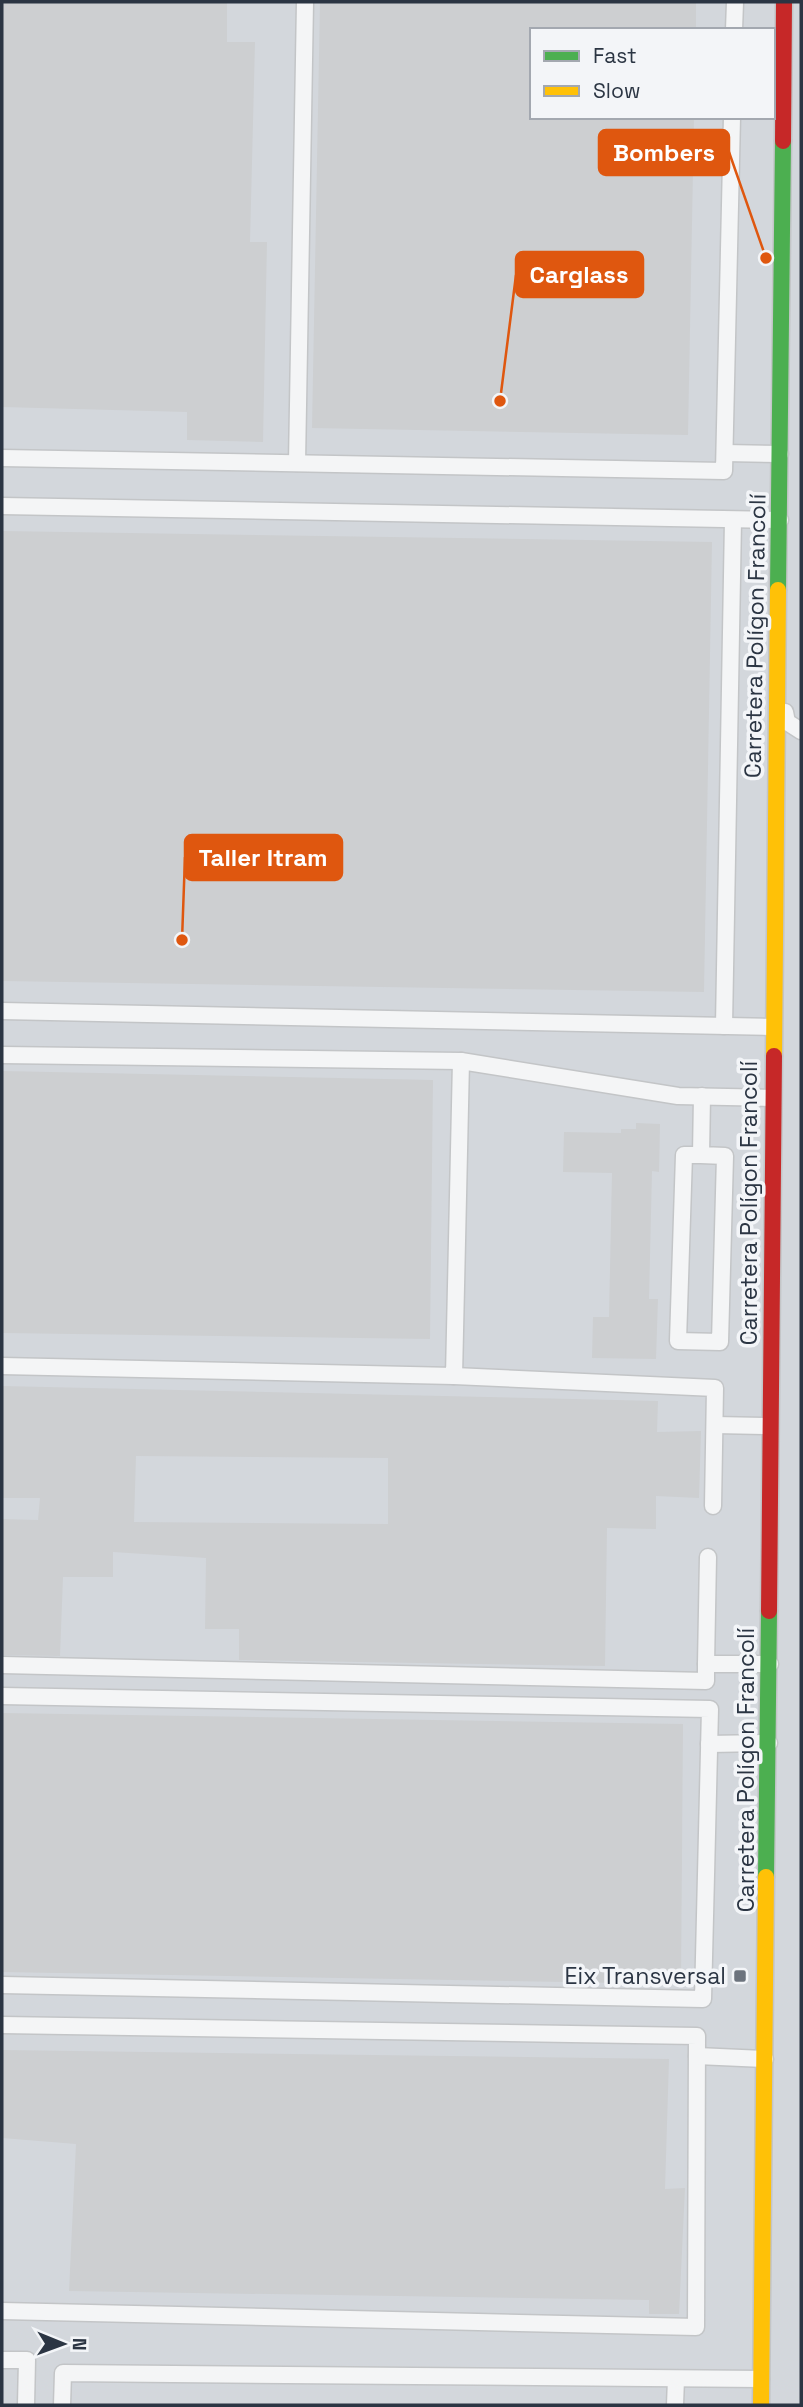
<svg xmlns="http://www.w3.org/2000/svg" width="803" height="2407" font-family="'Space Grotesk',sans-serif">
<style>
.built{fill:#d3d7dc;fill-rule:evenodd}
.building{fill:#cdcfd1;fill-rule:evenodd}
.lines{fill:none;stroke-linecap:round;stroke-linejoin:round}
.lane-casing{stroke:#c3c5c7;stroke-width:19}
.fast-casing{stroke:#c3c5c7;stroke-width:19}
.slow-casing{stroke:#c3c5c7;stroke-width:19}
.jam-casing{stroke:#c3c5c7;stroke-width:19}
.lane{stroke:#f4f5f6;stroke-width:16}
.fast{stroke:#4caf50;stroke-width:16}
.slow{stroke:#ffc107;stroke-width:16}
.jam{stroke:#c62828;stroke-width:16}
.poi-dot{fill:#6c737d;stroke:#f3f5f8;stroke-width:2.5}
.labels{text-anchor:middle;stroke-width:7;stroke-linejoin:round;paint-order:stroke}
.street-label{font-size:23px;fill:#2b3543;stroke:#f3f5f8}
.poi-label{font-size:23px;fill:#2b3543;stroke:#f3f5f8;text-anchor:end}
.leader{fill:none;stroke:#df570f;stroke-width:2.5}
.callout-dot{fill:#df570f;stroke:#f3f5f8;stroke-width:2.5}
.callout{fill:#df570f;stroke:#df570f;stroke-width:2.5}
.callout-label{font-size:24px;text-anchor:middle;font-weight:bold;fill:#fff}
</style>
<rect width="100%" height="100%" fill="#e5e7e9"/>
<!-- built -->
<path class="built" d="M2 2H801V2405H2ZM532 30H773V117H532Z"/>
<!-- building -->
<g class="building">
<polygon points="2,2 227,2 227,42 255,42 250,242 267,242 263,442 187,440 187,412 2,407"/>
<polygon points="320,2 696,2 696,30 532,30 532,117 694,117 688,435 312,428"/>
<polygon points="2,531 712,542 704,992 2,981"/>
<polygon points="2,1071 433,1080 430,1339 2,1333"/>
<polygon points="636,1123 660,1124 659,1172 652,1171 649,1299 658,1299 656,1359 592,1358 593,1317 609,1317 612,1173 563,1172 564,1132 621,1133 621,1129 636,1129"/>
<path d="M2 1386 658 1401 657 1432 701 1431 699 1498 656 1496V1529L607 1528 605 1666 239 1660V1629H205L206 1558 113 1552V1577H63L60 1656 2 1655V1519L38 1520 40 1498H2ZM136 1456 388 1458V1524L134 1522Z"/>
<polygon points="2,1713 683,1724 681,1984 2,1972"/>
<polygon points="2,2050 669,2059 665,2189 685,2188 679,2314 649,2314 649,2300 69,2291 76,2144 2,2138"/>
</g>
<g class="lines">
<defs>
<g id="lane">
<polyline points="734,30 735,2"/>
<polyline points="725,453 780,454"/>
<polyline points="2,458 724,471 732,117"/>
<polyline points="297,463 305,2"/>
<polyline points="2,506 780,520"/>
<polyline points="785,712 787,722 801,731"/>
<polyline points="2,1011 773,1027"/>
<polyline points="724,1026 733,520"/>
<polyline points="2,1055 461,1061 678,1096 772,1098"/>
<polyline points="701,1155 684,1155 678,1341 720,1342 725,1156 701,1155 702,1096"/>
<polyline points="2,1366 454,1376 461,1061"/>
<polyline points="454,1376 715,1388 713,1506"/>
<polyline points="715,1425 770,1426"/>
<polyline points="708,1557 706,1664 770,1664"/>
<polyline points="2,1665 706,1681 706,1664"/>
<polyline points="2,1696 710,1709 703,1999 2,1985"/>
<polyline points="709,1744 769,1743"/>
<polyline points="2,2025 697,2036 696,2327 2,2311"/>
<polyline points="697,2056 765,2059"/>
<polyline points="2,2360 27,2360 26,2405"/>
<polyline points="62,2405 63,2373 761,2379"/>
<polyline points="675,2405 676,2379"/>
</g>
<g id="fast">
<polyline points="778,590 783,141"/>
<polyline points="766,1877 769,1611"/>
</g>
<g id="slow">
<polyline points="774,1056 778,590"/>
<polyline points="761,2405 766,1877"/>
</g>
<g id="jam">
<polyline points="783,141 784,2"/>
<polyline points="769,1611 774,1056"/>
</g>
</defs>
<!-- lane casing -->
<use href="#lane" class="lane-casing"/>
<!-- fast casing -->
<use href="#fast" class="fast-casing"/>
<!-- slow casing -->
<use href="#slow" class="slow-casing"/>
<!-- jam casing -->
<use href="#jam" class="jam-casing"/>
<!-- lane -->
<use href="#lane" class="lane"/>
<!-- fast -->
<use href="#fast" class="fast"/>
<!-- slow -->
<use href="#slow" class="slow"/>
<!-- jam -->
<use href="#jam" class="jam"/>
</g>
<!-- markers -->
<rect class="poi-dot" x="733" y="1969" width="14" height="14" rx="3.5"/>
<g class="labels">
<!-- street labels -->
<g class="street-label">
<text transform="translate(755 636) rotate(-89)" y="8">Carretera Polígon Francolí</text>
<text transform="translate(749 1203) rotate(-90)" y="8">Carretera Polígon Francolí</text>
<text transform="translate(746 1770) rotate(-90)" y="8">Carretera Polígon Francolí</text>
</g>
<!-- poi labels -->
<g class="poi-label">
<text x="726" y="1984">Eix Transversal</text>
</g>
</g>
<!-- callouts -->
<path class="leader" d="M766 258L729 152M500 401L516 275M182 940L185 857"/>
<g class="callout-dot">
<circle cx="766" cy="258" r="7"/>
<circle cx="500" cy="401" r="7"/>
<circle cx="182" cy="940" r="7"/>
</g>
<g class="callout">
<rect x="599" y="130" width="130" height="45" rx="7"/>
<rect x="516" y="252" width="127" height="45" rx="7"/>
<rect x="185" y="835" width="157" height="45" rx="7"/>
</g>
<g class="callout-label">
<text x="664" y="161">Bombers</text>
<text x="579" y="283">Carglass</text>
<text x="263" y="866">Taller Itram</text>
</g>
<!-- border -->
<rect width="803" height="2407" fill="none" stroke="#2b3543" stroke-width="7"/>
<!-- legend -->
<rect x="530" y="28" width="245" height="91" fill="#f3f5f8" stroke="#a3a8b0" stroke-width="2"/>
<rect x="544" y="51" width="35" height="10" fill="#4caf50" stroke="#a3a8b0" stroke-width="2"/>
<text x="593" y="63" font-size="21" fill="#2b3543">Fast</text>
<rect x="544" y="86" width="35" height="10" fill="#ffc107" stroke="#a3a8b0" stroke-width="2"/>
<text x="593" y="98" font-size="21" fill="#2b3543">Slow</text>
<!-- north arrow -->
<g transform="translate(63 2344) rotate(91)" stroke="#f3f5f8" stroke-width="5" paint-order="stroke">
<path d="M0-5L12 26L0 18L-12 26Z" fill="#2b3543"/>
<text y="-10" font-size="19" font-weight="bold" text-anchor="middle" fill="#2b3543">N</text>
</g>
</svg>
